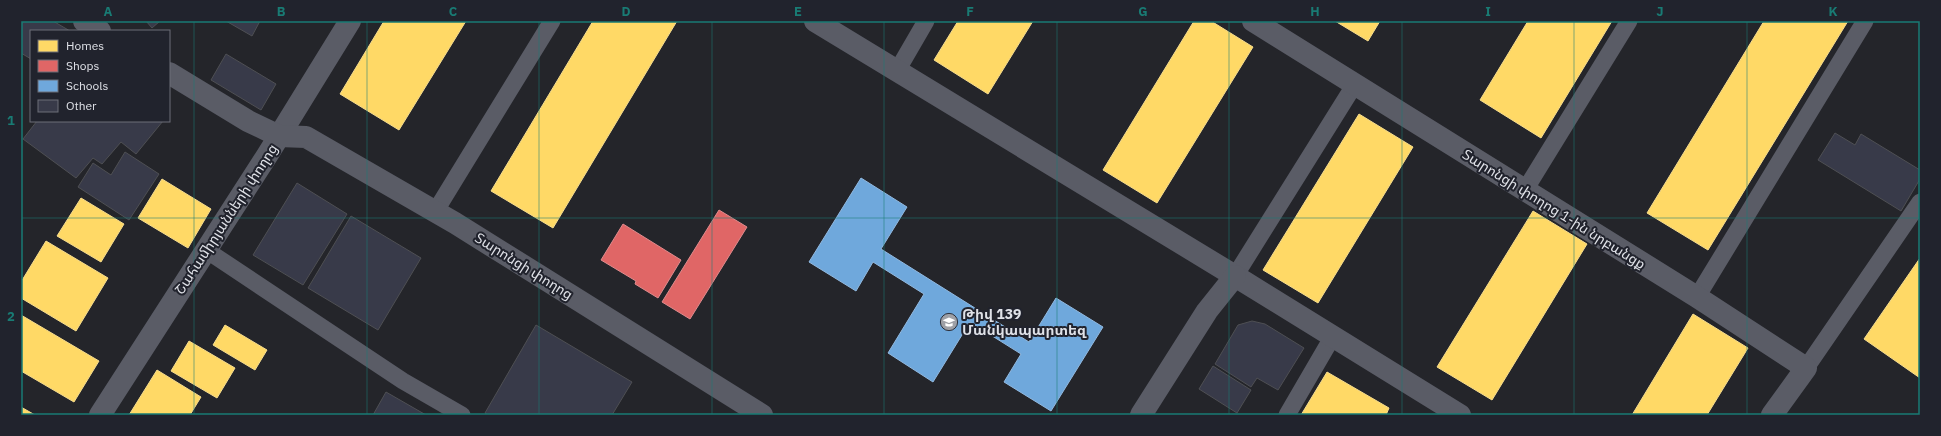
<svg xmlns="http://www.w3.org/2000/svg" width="1941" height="436" font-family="'IBM Plex Sans','Noto Sans Armenian',sans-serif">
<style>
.homes{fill:#ffd966;stroke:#f6dc8d}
.shops{fill:#e06666;stroke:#e08b8d}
.schools{fill:#6fa8dc;stroke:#91b9e0}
.building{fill:#383a49;stroke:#4e4f53}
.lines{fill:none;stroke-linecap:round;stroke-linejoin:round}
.service{stroke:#5a5c66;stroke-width:17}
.minor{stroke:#5a5c66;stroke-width:22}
.tertiary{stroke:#5a5c66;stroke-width:22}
.grid{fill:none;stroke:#197b74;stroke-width:1;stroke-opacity:0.55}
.labels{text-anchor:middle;stroke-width:4;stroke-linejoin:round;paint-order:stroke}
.street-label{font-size:14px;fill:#e0e2e8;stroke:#21232d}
.poi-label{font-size:14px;font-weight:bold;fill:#e0e2e8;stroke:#21232d;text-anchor:start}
.neatline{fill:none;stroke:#197b74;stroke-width:1.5}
.grid-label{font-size:13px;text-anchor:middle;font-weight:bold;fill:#197b74}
</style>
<rect width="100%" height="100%" fill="#24252a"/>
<!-- homes -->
<g class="homes">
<polygon points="384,21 466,21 399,130 340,94"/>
<polygon points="593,21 677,21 553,228 491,191"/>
<polygon points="958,21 1033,21 988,94 934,60"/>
<polygon points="1194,21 1211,21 1253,47 1157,203 1103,170"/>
<polygon points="1335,21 1380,21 1368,41"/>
<polygon points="1528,21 1612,21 1541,138 1480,100"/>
<polygon points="1764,21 1848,21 1708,250 1647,213"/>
<polygon points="1359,114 1413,147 1318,303 1263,270"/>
<polygon points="162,179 211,209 188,248 138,218"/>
<polygon points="81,198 124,224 101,262 57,236"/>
<polygon points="1533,211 1587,244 1492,400 1437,367"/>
<polygon points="46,241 108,278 76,331 21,298 21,282"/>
<polygon points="1920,258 1920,378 1864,339"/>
<polygon points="1693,314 1748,348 1707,415 1632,415"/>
<polygon points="21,315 99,361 74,402 21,371"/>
<polygon points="225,325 267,350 255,370 213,345"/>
<polygon points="189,341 235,368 217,398 171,371"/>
<polygon points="157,370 201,397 190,415 129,415"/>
<polygon points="1327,372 1389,408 1386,415 1301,415"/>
<polygon points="21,407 35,415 21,415"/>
</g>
<!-- shops -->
<g class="shops">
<polygon points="719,210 747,227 690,319 662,302"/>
<polygon points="623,224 681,260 658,298 635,284 636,281 601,260"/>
</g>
<!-- schools -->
<polygon class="schools" points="861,178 907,207 881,249 1029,342 1056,298 1103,327 1051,411 1004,382 1021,354 970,322 933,382 888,353 924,294 873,262 856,291 809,262"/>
<!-- building -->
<g class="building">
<polygon points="24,21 53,21 70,31 31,31 31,59 21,53 21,25"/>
<polygon points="146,21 160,21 152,28"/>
<polygon points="226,21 260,21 252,36"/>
<polygon points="226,54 276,84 261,110 211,80"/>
<polygon points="37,121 163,121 136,154 121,142 102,164 93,158 76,178 23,139"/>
<polygon points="1835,133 1855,145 1861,134 1920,170 1920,179 1901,211 1818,160"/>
<polygon points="125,152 159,174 129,220 78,187 93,163 111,175"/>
<polygon points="297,183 347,214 303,285 253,255"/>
<polygon points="351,216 421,258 378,330 308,288"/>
<polygon points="1252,321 1265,324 1304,348 1278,390 1257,378 1251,387 1215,364 1238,325"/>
<polygon points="536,325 632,382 612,415 488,415 485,413"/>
<polygon points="1213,366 1251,390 1237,413 1199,389"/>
<polygon points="386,392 426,415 373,415"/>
</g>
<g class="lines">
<!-- service -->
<g class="service">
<polyline points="897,71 926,21"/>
<polyline points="1525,190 1629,21"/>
<polyline points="435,212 552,21"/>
<polyline points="206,250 403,381 462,415"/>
<polyline points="1235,276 1355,84"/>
<polyline points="1697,297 1865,21"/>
<polyline points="1806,368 1920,202"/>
<polyline points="1287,415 1333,336"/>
</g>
<!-- minor -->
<g class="minor">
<polyline points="815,21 1235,276 1460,415"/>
<polyline points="1253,21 1697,297 1806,368 1772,415"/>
<polyline points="100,415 268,154 350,21"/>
<polyline points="1141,415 1207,311 1235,276"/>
</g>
<!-- tertiary -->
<g class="tertiary">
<polyline points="84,21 100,31"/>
<polyline points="169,73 248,121 279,136 306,137 455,223 762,415"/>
</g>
</g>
<!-- grid -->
<path class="grid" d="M194 21V415M367 21V415M539 21V415M712 21V415M884 21V415M1057 21V415M1229 21V415M1402 21V415M1574 21V415M1747 21V415M21 218H1920"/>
<!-- icons -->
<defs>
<symbol id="school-disc" viewBox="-11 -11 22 22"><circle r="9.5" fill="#9ea0a6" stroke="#21232d"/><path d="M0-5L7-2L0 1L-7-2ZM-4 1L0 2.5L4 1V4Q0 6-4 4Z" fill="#fff"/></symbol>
</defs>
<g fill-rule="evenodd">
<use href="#school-disc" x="939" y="312" width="20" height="20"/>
</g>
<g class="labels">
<!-- street labels -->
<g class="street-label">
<text transform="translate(1554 209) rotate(32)" y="5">Տարոնցի փողոց 1-ին նրբանցք</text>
<text transform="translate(226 219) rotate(-57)" y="5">Շահամիրյանների փողոց</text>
<text transform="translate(524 266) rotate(32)" y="5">Տարոնցի փողոց</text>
</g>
<!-- poi labels -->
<g class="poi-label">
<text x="962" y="319">Թիվ 139<tspan x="962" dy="16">Մանկապարտեզ</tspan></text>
</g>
</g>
<!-- border -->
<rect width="1941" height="436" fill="none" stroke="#21232d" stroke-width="44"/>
<!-- legend -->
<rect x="30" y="30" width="140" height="92" fill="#21232d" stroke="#6d6f78"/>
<rect x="38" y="40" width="20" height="12" fill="#ffd966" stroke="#6d6f78"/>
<text x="66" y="50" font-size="12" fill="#e0e2e8">Homes</text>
<rect x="38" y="60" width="20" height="12" fill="#e06666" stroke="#6d6f78"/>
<text x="66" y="70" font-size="12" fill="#e0e2e8">Shops</text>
<rect x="38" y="80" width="20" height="12" fill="#6fa8dc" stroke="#6d6f78"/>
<text x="66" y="90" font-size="12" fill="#e0e2e8">Schools</text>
<rect x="38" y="100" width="20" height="12" fill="#383a49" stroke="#6d6f78"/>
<text x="66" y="110" font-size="12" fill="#e0e2e8">Other</text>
<rect x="22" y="22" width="1897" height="392" class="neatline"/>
<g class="grid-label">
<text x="108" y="16">A</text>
<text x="281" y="16">B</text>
<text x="453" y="16">C</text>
<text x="626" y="16">D</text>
<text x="798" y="16">E</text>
<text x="970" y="16">F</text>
<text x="1143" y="16">G</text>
<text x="1315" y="16">H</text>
<text x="1488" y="16">I</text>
<text x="1660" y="16">J</text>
<text x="1833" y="16">K</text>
<text x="11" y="125">1</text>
<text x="11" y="321">2</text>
</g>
</svg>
